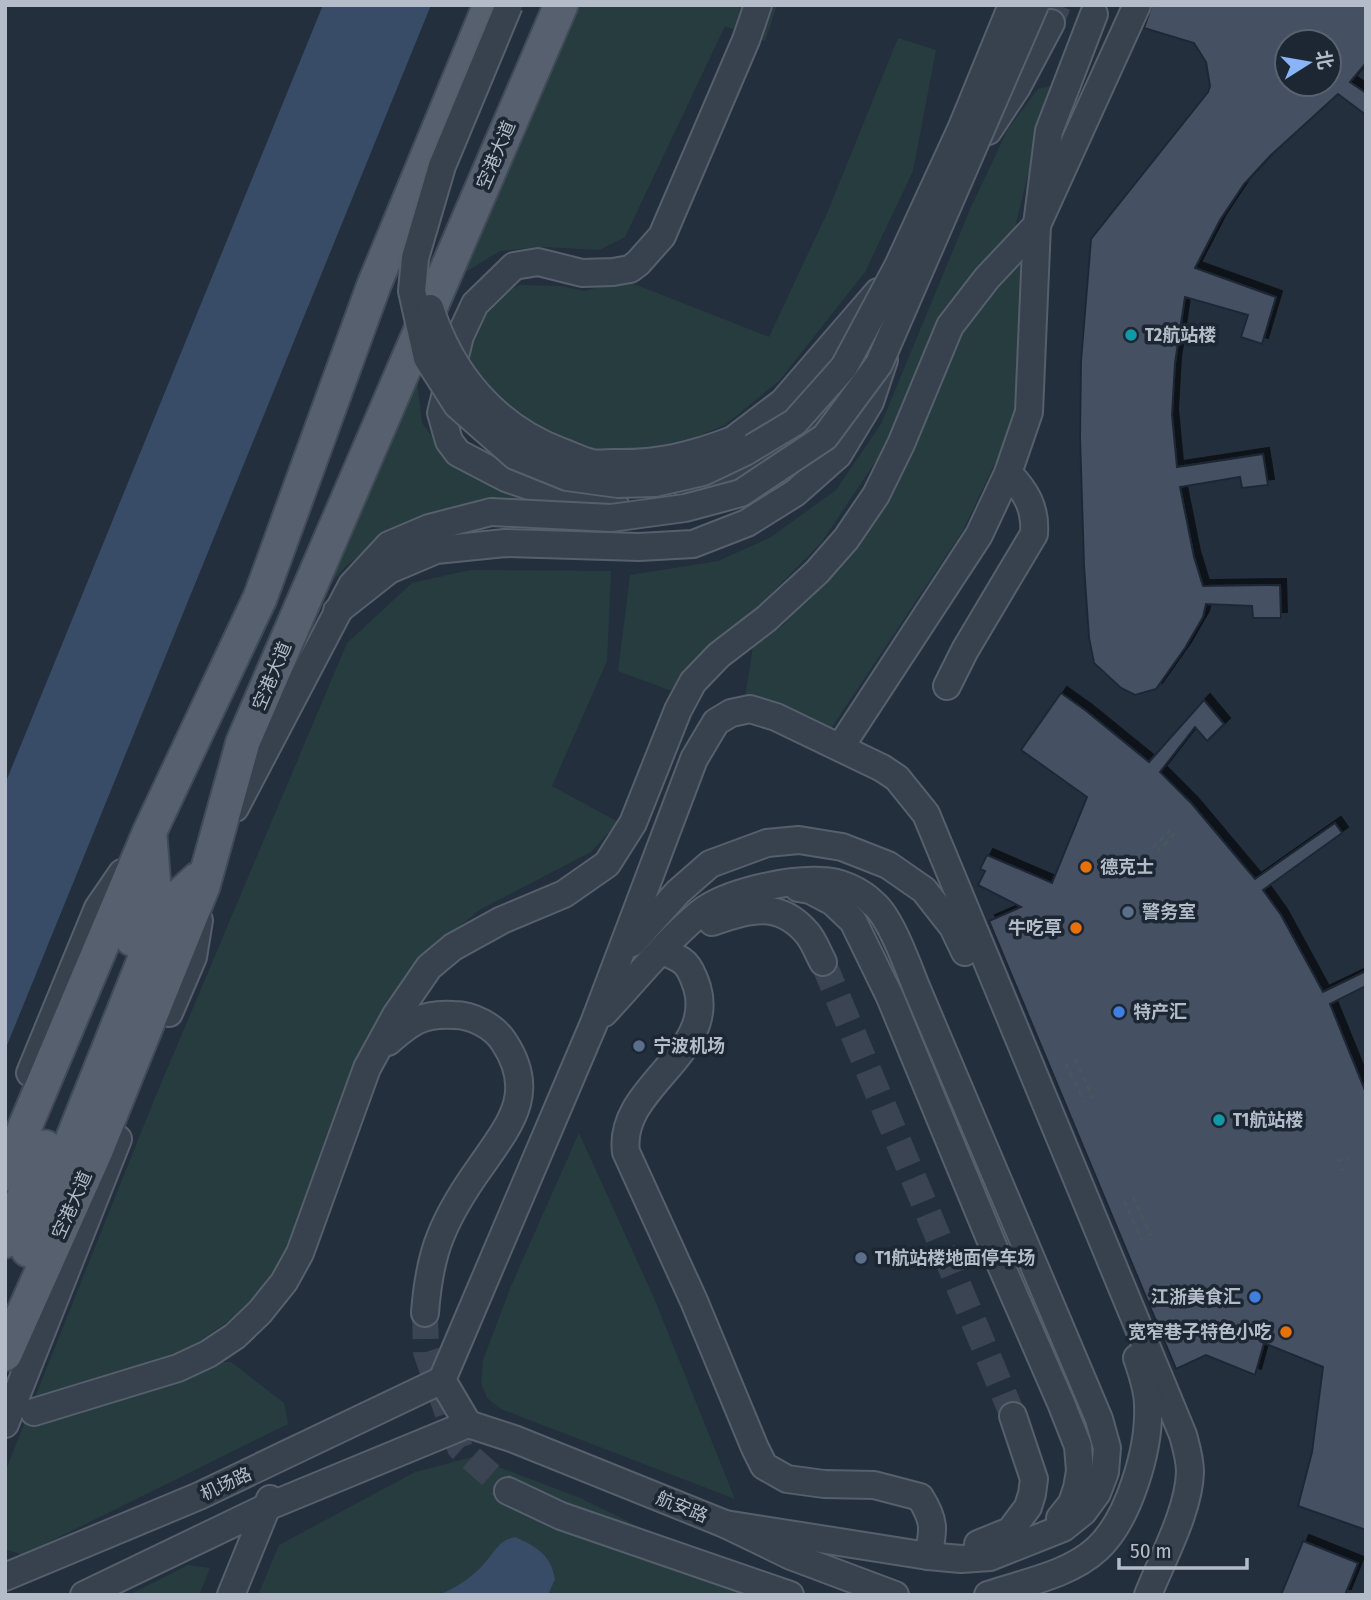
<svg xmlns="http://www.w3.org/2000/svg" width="1371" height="1600" font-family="'Fira Sans Condensed','Noto Sans SC',sans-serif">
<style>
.green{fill:#263c3f}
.water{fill:#394c67}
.building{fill:#455162;stroke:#1f2835;stroke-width:2;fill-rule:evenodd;filter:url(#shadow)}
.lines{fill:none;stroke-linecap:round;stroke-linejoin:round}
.minor-tunnel{stroke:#3a4453;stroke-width:26;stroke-dasharray:26 13;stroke-linecap:butt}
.minor-casing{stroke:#565f6c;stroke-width:30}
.major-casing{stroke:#414a57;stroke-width:37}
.path{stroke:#44595c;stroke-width:2.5;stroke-dasharray:5 5;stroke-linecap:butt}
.minor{stroke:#38414e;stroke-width:26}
.major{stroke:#56606e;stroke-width:33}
.minor-bridge-casing{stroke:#565f6c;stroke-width:30;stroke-linecap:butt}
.minor-bridge{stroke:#38414e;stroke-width:26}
.culture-dot{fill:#0f9aa8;stroke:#1d2633;stroke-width:2.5}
.food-dot{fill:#e8710a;stroke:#1d2633;stroke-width:2.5}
.service-dot{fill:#5c6f8a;stroke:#1d2633;stroke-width:2.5}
.shop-dot{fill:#3f7fe0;stroke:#1d2633;stroke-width:2.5}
.labels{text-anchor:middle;stroke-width:7;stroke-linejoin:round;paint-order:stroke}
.street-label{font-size:18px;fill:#b4bcc9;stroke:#1d2633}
.poi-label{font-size:18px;font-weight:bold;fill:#b4bcc9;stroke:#1d2633;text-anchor:start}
</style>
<defs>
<filter id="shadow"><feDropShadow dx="6" dy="-6" stdDeviation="0" flood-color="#0009"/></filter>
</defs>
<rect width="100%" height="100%" fill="#242f3e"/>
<!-- green -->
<g class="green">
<polygon points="573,5 777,5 765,41 725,26 625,237 599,250 545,247 500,251 464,273 475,240"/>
<polygon points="898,38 936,50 913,171 865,272 779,381 725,425 663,450 609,458 538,434 461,364 482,308 500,294 520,285 561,286 584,291 624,280 769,337 828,211"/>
<polygon points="1050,86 1012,239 947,307 880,455 821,543 760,605 714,643 672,691 618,671 630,575 718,561 771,537 836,490 881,424 971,207 1008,129 1038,89"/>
<polygon points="1025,255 1014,424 962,532 830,730 745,698 753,646 784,624 839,564 978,302"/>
<polygon points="416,373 422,423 457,469 539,502 403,525 347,565 321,594"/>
<polygon points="470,570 611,571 607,661 552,786 618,822 591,852 481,909 434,947 358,1054 289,1258 255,1302 172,1361 231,1362 284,1403 288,1424 23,1555 5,1549 5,1472 152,1105 347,643 412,583"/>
<polygon points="579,1133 654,1298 735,1499 501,1409 487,1398 481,1383 483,1360 511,1286"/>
<polygon points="472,1457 578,1497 779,1595 258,1595 279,1545 415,1472"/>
<polygon points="188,1565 210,1568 199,1595 129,1595"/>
</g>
<!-- water -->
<g class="water">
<polygon points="323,5 431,5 5,1050 5,784"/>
<path d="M515 1537C536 1546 551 1555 555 1579L548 1595H439C455 1588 470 1579 482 1566 494 1554 498 1540 515 1537Z"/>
</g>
<!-- building -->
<g class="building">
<path d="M1152 5H1366V63L1350 82 1366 93V115L1338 94 1270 156 1244 184 1220 220 1195 268 1276 297 1262 344 1241 337 1248 315 1185 297 1175 363 1172 415 1177 467 1263 454 1268 485 1242 488 1240 477 1180 487 1194 557 1203 586 1280 585 1281 618H1253L1252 606 1206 604 1203 617 1185 648 1156 689 1135 695 1121 688 1094 663 1089 638 1084 566 1080 437 1081 361 1091 239 1208 92 1210 86 1206 62 1194 43 1144 28ZM1287 42H1329V84H1287Z"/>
<polygon points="1061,693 1085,710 1149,762 1204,700 1224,724 1207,741 1195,727 1160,772 1192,804 1255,879 1335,823 1342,833 1263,890 1281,915 1323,992 1366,971 1366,986 1330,1004 1366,1093 1366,1530 1298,1506 1312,1452 1323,1367 1264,1343 1255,1375 1206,1355 1176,1369 989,921 1021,907 978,885 985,871 980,869 987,855 1052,883 1087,797 1021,750"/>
<polygon points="1303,1541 1358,1563 1345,1595 1281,1595"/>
</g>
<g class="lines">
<!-- minor-tunnel -->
<g class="minor-tunnel">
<polyline points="1051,23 1058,5"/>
<polyline points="823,962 1013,1416"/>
<polyline points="425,1313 426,1352 460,1448 508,1491"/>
</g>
<defs>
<g id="minor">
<polyline points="988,131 1017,87 1051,23"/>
<polyline points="733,440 783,402 878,292"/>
<polyline points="689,496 754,474 801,433 823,408"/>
<polyline points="616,507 599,508 552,494 506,478 458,453 449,441 441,413 460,336 475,304 514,266 538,262 582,273 613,272 630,269 638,263 662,236 746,40 758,5"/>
<polyline points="337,611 389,570 436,550 505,543 639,547 693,544 747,523 795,493 838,455 870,402 884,360"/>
<path d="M947 686 965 650 1034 534C1036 508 1026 491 1008 473"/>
<polyline points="841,746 979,535 1008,473 1029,412 1037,225 1049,131 1094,14"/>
<polyline points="235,808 352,585 389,545 429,528 491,512"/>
<polyline points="798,888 810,890 833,902 853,921 890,997 1000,1263 1061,1403 1078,1446 1080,1471 1077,1488 1072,1503 1060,1518"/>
<path d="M712 922C748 910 778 899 807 933 814 941 818 953 823 962"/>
<polyline points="632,943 678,892 710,864 767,843 799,840 842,847 888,865 924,890 953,927 965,952"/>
<path d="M662 951C685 960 689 963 697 987 717 1054 617 1087 626 1152L694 1301 755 1448 764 1466 787 1479 824 1484 874 1485 920 1497C935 1521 934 1529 928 1556"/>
<polyline points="169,1013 193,957 199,920"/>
<path d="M604 1013C635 980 665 942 700 913 726 892 789 879 822 881 840 881 861 891 874 904 891 918 908 967 917 989L1099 1419 1107 1448 1105 1472 1097 1493 1083 1512 1063 1528 990 1557 961 1559 928 1556 725 1524"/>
<path d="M388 1042C411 1022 422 1013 454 1015 472 1015 494 1026 504 1042 537 1092 511 1123 481 1166 466 1187 451 1210 441 1235 431 1259 427 1286 425 1313"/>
<polyline points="30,1073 98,908 122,873"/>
<polyline points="34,1412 178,1368 208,1354 235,1336 260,1312 284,1282 300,1253 367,1068 396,1015 429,967 453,947 502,920 564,894 607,864 633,823 678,710 693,682 719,655 766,619 817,572 846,539 876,495 901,444 950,326 987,278 1037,225 1137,5"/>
<polyline points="5,1424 118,1139"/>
<path d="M468 1424 442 1380 594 1023 694 759 716 722 731 713 750 709 776 717 882 768 897 778 926 814 1183 1435C1186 1446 1190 1459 1190 1472 1189 1511 1162 1559 1148 1595"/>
<polyline points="468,1424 514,1439 725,1524 791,1556 895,1595"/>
<polyline points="508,1491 561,1516 790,1595"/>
<polyline points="978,1544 1010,1531 1028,1507 1032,1494 1034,1479 1013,1416"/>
<polyline points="5,1577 199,1496 442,1380"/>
<polyline points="84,1595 267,1507 468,1424"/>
<polyline points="231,1595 270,1499"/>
<path d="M988 1595C1023 1583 1069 1575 1097 1549 1129 1520 1150 1448 1148 1405 1148 1389 1142 1373 1137 1358"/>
</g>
<g id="major">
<polyline points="132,939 154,888 150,837"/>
<polyline points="5,1174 150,831 260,598 374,285 490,5"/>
<polyline points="5,1241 45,1147"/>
<polyline points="28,1250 153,938 174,901 198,879"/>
<polyline points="5,1354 95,1153 203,886 243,742 561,5"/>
</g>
</defs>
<!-- minor casing -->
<use href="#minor" class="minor-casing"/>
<!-- major casing -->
<use href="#major" class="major-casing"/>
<!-- path -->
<g class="path">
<polyline points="1153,848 1171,829"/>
<polyline points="1157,852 1175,833"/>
<polyline points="1075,1059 1093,1098"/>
<polyline points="1066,1064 1084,1102"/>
<polyline points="1337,1161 1350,1158"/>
<polyline points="1340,1170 1351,1168"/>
<polyline points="1133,1197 1151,1236"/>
<polyline points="1124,1201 1142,1240"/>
<polyline points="1231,1327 1236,1340"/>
</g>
<!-- minor -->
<use href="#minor" class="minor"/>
<!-- major -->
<use href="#major" class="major"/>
<defs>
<g id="minor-bridge">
<polyline points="509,5 442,166 415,258 412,291 427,358 457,405 515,456 567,477 618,484 655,483 703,472 745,452 795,422 844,367 898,266 962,127 1012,5"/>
<path d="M430 308C451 374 495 427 562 452 571 455 582 461 592 463 598 464 606 463 613 463 658 464 691 456 733 440"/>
<polyline points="491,512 611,518 685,508 741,493 825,437 879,364 1035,5"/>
</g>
</defs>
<!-- minor-bridge casing -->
<use href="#minor-bridge" class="minor-bridge-casing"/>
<!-- minor-bridge -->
<use href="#minor-bridge" class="minor-bridge"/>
</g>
<!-- markers -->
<g class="culture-dot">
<circle cx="1131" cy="335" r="7"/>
<circle cx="1219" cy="1120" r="7"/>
</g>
<g class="food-dot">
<circle cx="1086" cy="867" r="7"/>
<circle cx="1076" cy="928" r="7"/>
<circle cx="1286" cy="1332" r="7"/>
</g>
<g class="service-dot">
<circle cx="1128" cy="912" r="7"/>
<circle cx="639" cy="1046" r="7"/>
<circle cx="861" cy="1258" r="7"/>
</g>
<g class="shop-dot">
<circle cx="1119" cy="1012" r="7"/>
<circle cx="1255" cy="1297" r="7"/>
</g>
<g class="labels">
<!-- street labels -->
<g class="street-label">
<text transform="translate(496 155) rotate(-67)" y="6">空港大道</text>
<text transform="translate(272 676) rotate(-67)" y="6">空港大道</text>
<text transform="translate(72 1205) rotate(-66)" y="6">空港大道</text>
<text transform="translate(226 1484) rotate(-25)" y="6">机场路</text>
<text transform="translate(682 1507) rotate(22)" y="6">航安路</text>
</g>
<!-- poi labels -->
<g class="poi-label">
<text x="1145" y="341">T2航站楼</text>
<text x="1100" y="873">德克士</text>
<text x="1142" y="918">警务室</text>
<text x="1062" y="934" text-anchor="end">牛吃草</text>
<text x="1133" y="1018">特产汇</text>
<text x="653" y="1052">宁波机场</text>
<text x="1233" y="1126">T1航站楼</text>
<text x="875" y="1264">T1航站楼地面停车场</text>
<text x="1241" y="1303" text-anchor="end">江浙美食汇</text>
<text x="1272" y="1338" text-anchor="end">宽窄巷子特色小吃</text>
</g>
</g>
<!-- border -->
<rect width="1371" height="1600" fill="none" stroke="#b4bcc9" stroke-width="14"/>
<!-- north arrow -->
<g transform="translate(1308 63) rotate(79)"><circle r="33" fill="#1d2633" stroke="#59626f" stroke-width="2"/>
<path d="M0-5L12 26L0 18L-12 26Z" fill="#8ab4f8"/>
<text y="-10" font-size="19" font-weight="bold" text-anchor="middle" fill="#b4bcc9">北</text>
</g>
<!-- scale -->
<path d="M1119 1558v10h128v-10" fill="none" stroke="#b4bcc9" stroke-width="3.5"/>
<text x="1130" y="1558" font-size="21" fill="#b4bcc9" stroke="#1d2633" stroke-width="5" paint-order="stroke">50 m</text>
</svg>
